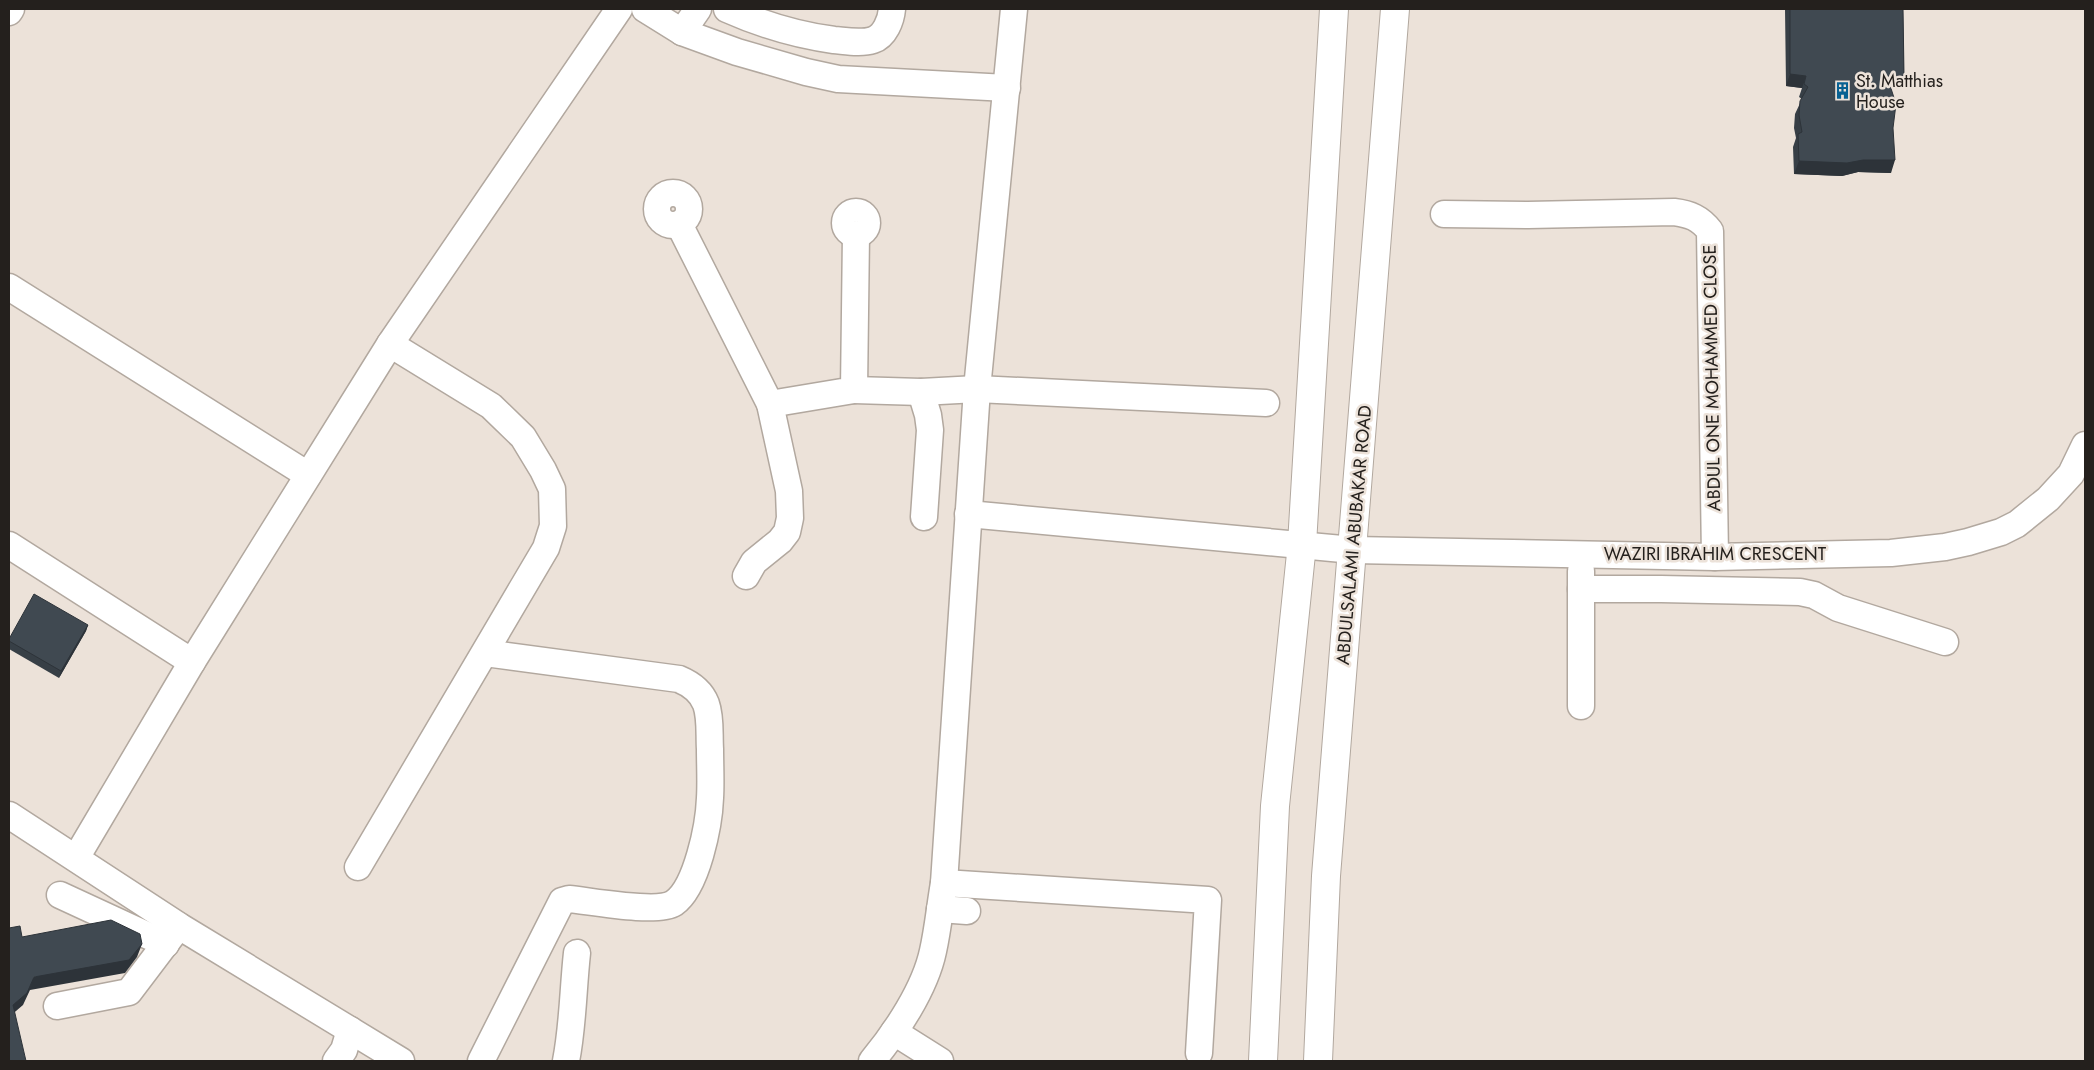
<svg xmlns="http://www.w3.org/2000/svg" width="2094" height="1070" font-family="Jost,sans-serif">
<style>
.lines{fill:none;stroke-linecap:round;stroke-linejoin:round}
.minor-casing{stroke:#b2a89f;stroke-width:29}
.major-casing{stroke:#b2a89f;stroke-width:30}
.minor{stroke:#fff;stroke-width:26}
.major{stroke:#fff;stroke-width:28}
.wall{fill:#373f46}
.shaded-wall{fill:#2d3339}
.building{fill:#404951;stroke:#2d3339}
.labels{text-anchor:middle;stroke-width:5;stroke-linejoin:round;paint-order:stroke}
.poi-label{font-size:18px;fill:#24201d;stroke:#ece2d9;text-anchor:start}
.street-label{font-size:18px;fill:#24201d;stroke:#ece2d9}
</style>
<rect width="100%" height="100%" fill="#ece2d9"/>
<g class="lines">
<defs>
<g id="minor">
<polyline points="645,9 682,32 737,52 806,72 838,79 1007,88"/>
<path d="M727 9C763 25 796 35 834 40 846 41 861 44 873 40 885 36 891 20 892 9"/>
<polyline points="9,12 11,9"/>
<polyline points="682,32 698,9"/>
<circle cx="673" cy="209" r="16"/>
<circle cx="856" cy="223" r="11"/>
<path d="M1444 214 1528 215 1674 212C1690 214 1700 218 1710 231L1715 557"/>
<polyline points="679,224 770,404 789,491 790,518 787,532 780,541 754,562 746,576"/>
<polyline points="9,287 308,475"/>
<polyline points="854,390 921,392 977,389 1266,403"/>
<polyline points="921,392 928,415 930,430 924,517"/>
<polyline points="770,404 854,390 856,234"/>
<polyline points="968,514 1353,550 1715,557 1891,553 1945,547 1968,542 2001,532 2017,524 2048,499 2071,474 2085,445"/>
<polyline points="9,545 192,662"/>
<polyline points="1581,571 1581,706"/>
<polyline points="1581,589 1661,589 1800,592 1814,595 1838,608 1945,642"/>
<polyline points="9,815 179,926 401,1061"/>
<polyline points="76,858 192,662 390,344 619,9"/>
<polyline points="358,867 546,548 553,526 552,489 543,470 523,437 491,406 390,344"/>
<polyline points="944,883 1208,900 1199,1053"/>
<polyline points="60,895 166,944"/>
<polyline points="940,909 967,911"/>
<polyline points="57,1006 129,992 179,926"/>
<polyline points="894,1032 940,1061"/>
<polyline points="336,1061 344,1050 350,1030"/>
<path d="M481 1061 562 901 569 899C590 901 657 914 674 903 697 887 709 825 710 798 711 782 710 765 710 749 709 734 711 718 706 704 701 691 691 684 679 679L485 653"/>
<path d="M566 1061C573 1026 573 989 577 953"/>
<path d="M872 1061C896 1032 925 989 933 951 938 929 940 906 944 883L977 389 1014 9"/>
</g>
<g id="major">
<polyline points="1263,1061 1275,806 1302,544 1334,9"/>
<polyline points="1318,1061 1326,876 1395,9"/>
</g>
</defs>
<!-- minor casing -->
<use href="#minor" class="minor-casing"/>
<!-- major casing -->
<use href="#major" class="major-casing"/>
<!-- minor -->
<use href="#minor" class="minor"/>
<!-- major -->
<use href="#major" class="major"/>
</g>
<!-- wall -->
<g class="wall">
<polygon points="1785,9 1903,9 1904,76 1899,89 1891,89 1893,128 1891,173 1858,172 1842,176 1794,174 1793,147 1796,138 1794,128 1795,114 1802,99 1799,97 1802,88 1786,86"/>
<polygon points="88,625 86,631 59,678 9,649 9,639"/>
</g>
<!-- shaded-wall -->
<g class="shaded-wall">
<polygon points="1790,74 1806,76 1802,88 1786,86"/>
<polygon points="1887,76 1904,76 1899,89 1883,88"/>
<polygon points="1863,160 1895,160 1891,173 1858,172 1842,176 1794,174 1799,161"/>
<polygon points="88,625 86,631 59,678 61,671"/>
<polygon points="142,944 137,957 125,973 30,990 23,1005 9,1017 13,1005 34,977"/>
</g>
<!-- building -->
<g class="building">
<polygon points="1790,9 1903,9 1904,76 1887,76 1896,104 1893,128 1895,160 1863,160 1847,163 1799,161 1798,134 1802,132 1799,115 1800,101 1808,87 1804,84 1806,76 1790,74"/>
<polygon points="34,594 88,625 61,671 9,641 9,639"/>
<polygon points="111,920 140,934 142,944 129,960 34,977 27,993 13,1005 26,1061 9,1061 9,928 20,926 22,937"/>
</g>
<!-- icons -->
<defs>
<symbol id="building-bare" viewBox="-9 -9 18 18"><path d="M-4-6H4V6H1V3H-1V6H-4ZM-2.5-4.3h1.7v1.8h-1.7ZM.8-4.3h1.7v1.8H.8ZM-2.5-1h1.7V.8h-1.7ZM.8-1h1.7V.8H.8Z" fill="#086192" stroke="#ece2d9" stroke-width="2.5" paint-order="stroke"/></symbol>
</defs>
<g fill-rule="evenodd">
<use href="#building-bare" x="1830" y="78" width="25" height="25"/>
</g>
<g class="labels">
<!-- poi labels -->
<g class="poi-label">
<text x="1856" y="87">St. Matthias<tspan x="1856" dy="21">House</tspan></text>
</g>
<!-- street labels -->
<g class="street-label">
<text transform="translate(1712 378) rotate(-91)" y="6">ABDUL ONE MOHAMMED CLOSE</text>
<text transform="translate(1354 535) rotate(-85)" y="6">ABDULSALAMI ABUBAKAR ROAD</text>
<text x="1715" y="560">WAZIRI IBRAHIM CRESCENT</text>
</g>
</g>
<!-- border -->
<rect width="2094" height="1070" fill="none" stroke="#24201d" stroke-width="20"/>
</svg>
